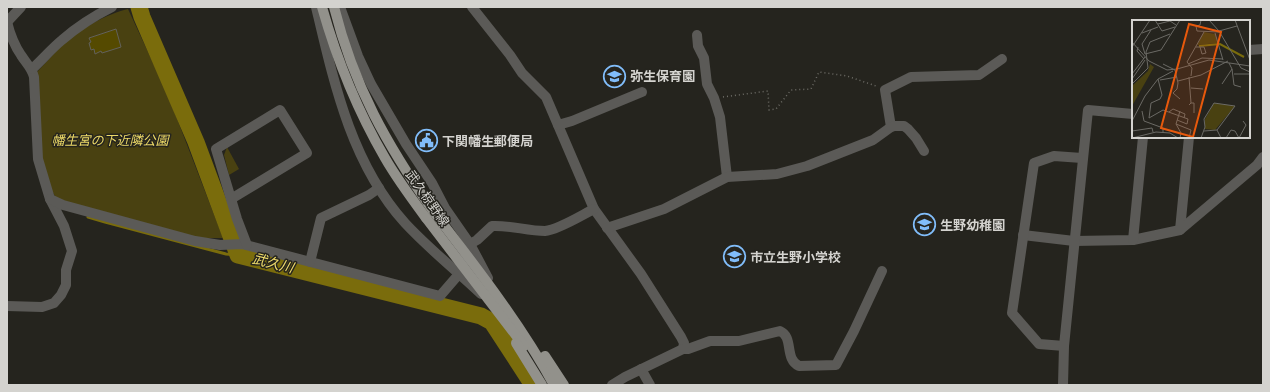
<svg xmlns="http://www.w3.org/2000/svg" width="1270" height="392" font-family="Georgia,'Noto Sans JP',serif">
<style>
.green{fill:#494111}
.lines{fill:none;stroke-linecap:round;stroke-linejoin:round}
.stream{stroke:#7a6c0c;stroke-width:3}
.river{stroke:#7a6c0c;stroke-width:17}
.building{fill:#554a00;stroke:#62615b}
.path{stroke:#6e6d67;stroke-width:1.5;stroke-dasharray:1 3;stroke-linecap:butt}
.minor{stroke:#5b5a57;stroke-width:10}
.major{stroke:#92918b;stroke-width:10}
.major-bridge{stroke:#92918b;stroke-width:10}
.labels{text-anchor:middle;stroke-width:3;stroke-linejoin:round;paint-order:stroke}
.poi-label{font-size:13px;font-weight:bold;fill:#d4d3cf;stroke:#25241e;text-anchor:start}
.park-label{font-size:13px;font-style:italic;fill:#ecd967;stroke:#25241e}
.street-label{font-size:13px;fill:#d4d3cf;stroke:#25241e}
.water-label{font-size:14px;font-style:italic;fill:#f0dd6b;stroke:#25241e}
.inset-river{fill:none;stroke:#7a6c0c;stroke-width:2}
.inset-road{fill:none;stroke:#6b6a65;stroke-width:1}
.view{fill:#e8590c;fill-opacity:0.15;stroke:#e8590c;stroke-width:2}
.inset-edge{fill:none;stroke:#d4d3cf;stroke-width:2}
</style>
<rect width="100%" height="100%" fill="#25241e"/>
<!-- green -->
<g class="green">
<path d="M128 9 167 93 223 238H197L74 204 56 198 52 191 41 157 37 72C46 63 54 53 63 44 79 29 107 14 128 9Z"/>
<polygon points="227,147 239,169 229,175 224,155"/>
</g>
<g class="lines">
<!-- stream -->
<polyline class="stream" points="88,217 105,222 226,254 238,255"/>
<!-- river -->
<polyline class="river" points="139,7 142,17 196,142 238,255 481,316 492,322 533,385"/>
</g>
<!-- building -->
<polygon class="building" points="116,29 121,47 102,53 101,51 95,54 94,49 91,50 89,43 91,42 89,38"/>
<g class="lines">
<!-- path -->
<polyline class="path" points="723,97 768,91 769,110 776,109 791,90 811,89 819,72 847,76 876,86"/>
<!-- minor -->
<g class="minor">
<path d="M316 7C334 83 351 163 405 223 429 249 456 270 481 294"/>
<polyline points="340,7 358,56 371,84 406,144 432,183 445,208 470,244 488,278"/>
<polyline points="472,7 510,55 522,73 546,97 594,209 641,274 681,337 684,343 683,349"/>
<path d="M7 22C10 34 14 45 21 55 26 63 32 68 34 77L38 159 50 199 64 226 72 251 66 270V285L61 295 54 303 42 307 7 306"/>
<polyline points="7,22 21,7"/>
<polyline points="697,35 698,46 704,58 707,84 714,98 720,117 727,177"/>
<polyline points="1249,50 1263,49"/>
<path d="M32 69C42 60 51 49 62 40 77 27 94 16 112 7"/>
<polyline points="558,125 572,121 642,92"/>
<polyline points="891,127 885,90 911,77 979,75 1002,59"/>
<path d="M50 199 63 205 195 241 220 245 242 244 440 296 459 274 470 244 477 240 492 226C510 225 527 231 545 231 558 230 582 215 594 209"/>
<polyline points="231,199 307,153 280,110 216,149 237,219 247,245"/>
<polyline points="607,228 664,209 727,177 777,174 807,166 873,140 891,127 895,126 904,126 908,129 916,138 924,151"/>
<polyline points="1180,230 1189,137"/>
<polyline points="1023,235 1074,241 1133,240 1180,230 1257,165 1263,157"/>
<polyline points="1133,240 1143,137"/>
<polyline points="310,262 321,218 369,195 379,188"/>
<polyline points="1064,346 1039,344 1012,313 1034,163 1054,156 1082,158"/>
<polyline points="641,369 650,385"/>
<path d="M612 385 625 377 683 349H688L710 341H739L780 331C794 337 784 359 799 366L836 365 854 331 882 271"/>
<polyline points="1063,385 1064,346 1088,110 1133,114"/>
</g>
<!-- major -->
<g class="major">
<path d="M322 7C337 60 357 110 385 158 397 179 412 199 426 218"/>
<path d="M334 7C354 87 387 145 433 211"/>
</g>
<!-- major-bridge -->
<g class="major-bridge">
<path d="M433 211C476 267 520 323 554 385"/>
<polyline points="426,218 524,346"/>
<polyline points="516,343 542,385"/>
<polyline points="545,356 564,385"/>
</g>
</g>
<!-- icons -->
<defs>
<symbol id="school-ring" viewBox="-11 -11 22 22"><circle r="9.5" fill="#25241e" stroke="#81bdfa" stroke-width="1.5"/><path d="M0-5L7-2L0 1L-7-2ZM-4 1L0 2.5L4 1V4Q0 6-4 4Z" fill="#81bdfa"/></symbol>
<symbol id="civic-ring" viewBox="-11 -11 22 22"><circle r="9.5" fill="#25241e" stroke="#81bdfa" stroke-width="1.5"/><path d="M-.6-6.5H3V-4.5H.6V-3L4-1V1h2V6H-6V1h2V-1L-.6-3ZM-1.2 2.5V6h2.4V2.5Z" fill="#81bdfa"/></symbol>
</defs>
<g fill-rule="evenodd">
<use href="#school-ring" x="602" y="64" width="25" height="25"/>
<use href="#civic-ring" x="414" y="128" width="25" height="25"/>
<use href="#school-ring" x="912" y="212" width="25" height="25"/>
<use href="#school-ring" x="722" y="244" width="25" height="25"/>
</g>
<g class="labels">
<!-- poi labels -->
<g class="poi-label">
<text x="630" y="81">弥生保育園</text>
<text x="442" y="146">下関幡生郵便局</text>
<text x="940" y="230">生野幼稚園</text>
<text x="750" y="262">市立生野小学校</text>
</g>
<!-- park labels -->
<g class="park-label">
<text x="110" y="145">幡生宮の下近隣公園</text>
</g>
<!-- street labels -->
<g class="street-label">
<text transform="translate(428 198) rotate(55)" y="5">武久椋野線</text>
</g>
<!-- water labels -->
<g class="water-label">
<text transform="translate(273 263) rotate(14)" y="5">武久川</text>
</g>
</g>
<!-- overview -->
<g transform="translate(1132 20)">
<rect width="118" height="118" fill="#25241e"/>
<path d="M72 12 83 14 86 23 65 25ZM18 44 22 47 0 86V66L16 51ZM82 83 103 86 83 110 73 109V99Z" fill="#494111"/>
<path class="inset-river" d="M67 26 88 24 112 37"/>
<path class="inset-road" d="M23 0 30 11 43 7M69 0 68 5 64 6 65 11 87 12M77 0 87 11 109 48 118 52M103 0 118 40M26 4 38 1 44 5M19 10 10 24 13 34 29 30 48 0M87 11 105 6M10 13 26 7M83 13 91 40M0 22 17 41 35 50 45 49 77 40 118 46M0 27 18 0M6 27 5 31 12 39M64 27H72L74 33 70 34 68 27M31 44 43 50 46 63 45 69 41 73 48 79M56 44 70 38 91 39M100 49 102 65 109 67M0 54 13 37M102 54H118M59 56 60 48 55 42 72 12M0 59 13 40M26 59 30 75 28 79 19 83 17 98 31 90 56 99 55 104 45 100M28 60 45 57M46 61 69 55 96 41M0 64 16 48 14 32 18 22 38 14M90 64 100 49 97 43M59 68 71 69M59 83H62V93M57 85 59 83 57 57M10 91 12 101 31 108V113M48 91 44 104 49 113 48 118M37 92 41 89 53 94 52 98M0 101 13 76 26 59 41 51M44 104 59 110 57 118M0 111 20 108 21 112M72 111 85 110 89 118M0 118 24 112 38 113 46 118M69 118 73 107 72 99 82 83 103 86 85 110M94 118 99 110 103 111 107 118M107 118 114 105 111 101"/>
<path class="view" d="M57 4 89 12 61 117 29 108Z"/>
<rect width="118" height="118" class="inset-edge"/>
</g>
<!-- border -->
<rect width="1270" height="392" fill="none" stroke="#d4d3cf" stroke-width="16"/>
</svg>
